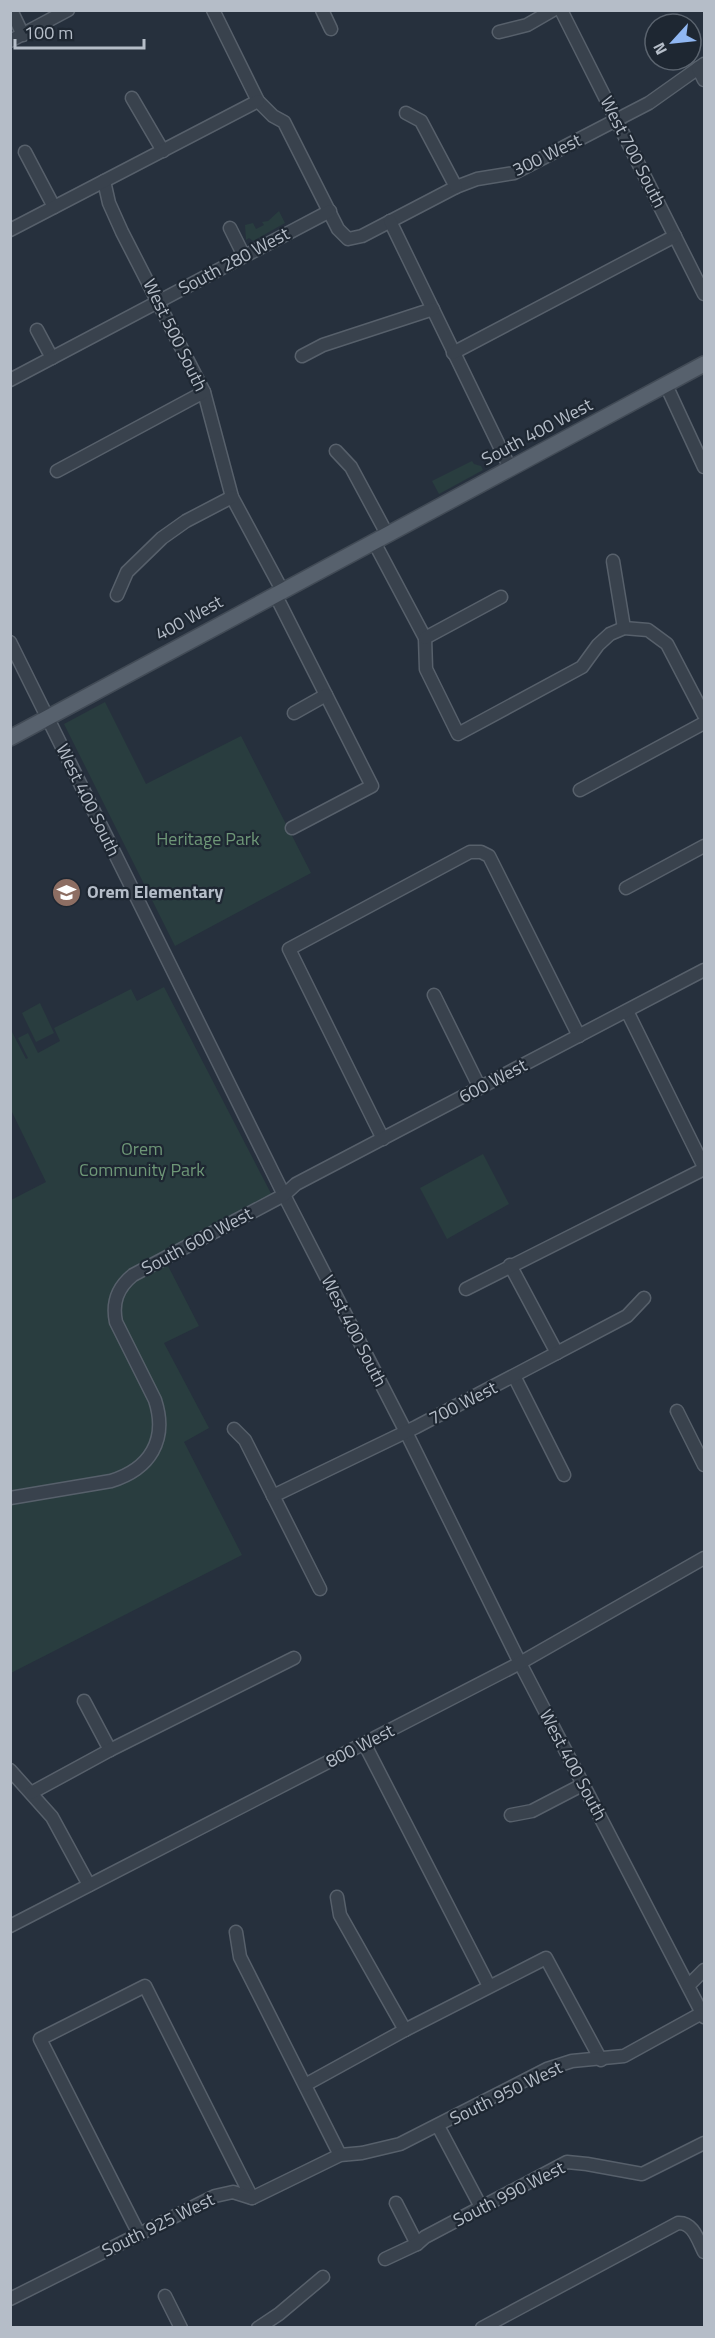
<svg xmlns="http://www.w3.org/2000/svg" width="715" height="2338" font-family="'Titillium Web',sans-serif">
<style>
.green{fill:#293d3f}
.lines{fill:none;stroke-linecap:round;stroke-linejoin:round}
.minor-casing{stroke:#57606b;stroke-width:15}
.major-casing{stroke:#424b56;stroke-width:18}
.minor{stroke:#39424d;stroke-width:12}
.major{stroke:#57616d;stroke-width:15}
.labels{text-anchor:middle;stroke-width:4.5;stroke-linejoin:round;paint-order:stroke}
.street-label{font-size:18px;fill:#b5bdc8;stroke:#1e2732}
.park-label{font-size:18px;fill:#6e9777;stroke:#1e2732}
.poi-label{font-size:18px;font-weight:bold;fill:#b5bdc8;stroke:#1e2732;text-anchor:start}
</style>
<rect width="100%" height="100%" fill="#26303d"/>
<!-- green -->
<g class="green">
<polygon points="279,211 285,223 253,241 249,238 246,240 245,225 253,223 256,229 264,225 262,222 268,221"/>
<polygon points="472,461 474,464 481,466 483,470 439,494 432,481"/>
<polygon points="105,702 146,784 241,736 311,873 175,946 64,724"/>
<polygon points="164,987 277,1205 167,1264 199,1326 164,1343 209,1428 184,1442 242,1555 11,1673 11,1200 46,1182 11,1110 10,1028 26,1059 28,1058 18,1038 28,1033 38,1053 60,1041 54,1028 131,989 137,1001"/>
<polygon points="40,1003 54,1033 36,1042 22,1013"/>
<polygon points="483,1154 509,1204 447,1239 420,1188"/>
</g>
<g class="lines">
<defs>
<g id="minor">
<polyline points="11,10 23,35"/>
<polyline points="213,10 258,101 273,116 284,122 338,229 348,239 362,236 456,187 477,179 514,173 649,103 704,64"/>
<polyline points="322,10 331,29"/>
<polyline points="561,10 704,294"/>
<polyline points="499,32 527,25 553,10"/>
<polyline points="10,41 68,10"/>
<polyline points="698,68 704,80"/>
<polyline points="132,98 163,151"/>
<polyline points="406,113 421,121 456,187"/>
<polyline points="25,152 54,207"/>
<polyline points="104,181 109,203 122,232 204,392 232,497 282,590"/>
<polyline points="390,221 510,468"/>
<polyline points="230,228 244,256"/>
<polyline points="10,230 258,101"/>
<polyline points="37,330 52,358"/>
<polyline points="453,353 675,236"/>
<polyline points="302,356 323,345 433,309"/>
<polyline points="10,380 330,211"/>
<polyline points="666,385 704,467"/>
<polyline points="336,451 351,467 387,534"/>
<polyline points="57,471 204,392"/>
<polyline points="374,542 425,638 426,669 458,734 582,667 598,645 610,634 624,628 648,630 667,644 704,715"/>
<polyline points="613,561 624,628"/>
<polyline points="275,594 372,786 292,828"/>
<polyline points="117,595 127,572 162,538 186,521 232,497"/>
<polyline points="425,638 501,597"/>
<polyline points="10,642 284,1195 406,1432 520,1663 704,2017"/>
<polyline points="294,713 326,695"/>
<polyline points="580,790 704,723"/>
<polyline points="626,888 704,846"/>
<polyline points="434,995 480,1088"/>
<polyline points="627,1011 704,1167"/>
<polyline points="383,1139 289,949 470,852 481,852 489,856 579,1036"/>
<polyline points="510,1265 557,1353"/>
<polyline points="466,1289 704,1169"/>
<polyline points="514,1376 564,1475"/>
<polyline points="677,1411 704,1465"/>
<polyline points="234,1429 245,1440 320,1589"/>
<polyline points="273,1496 416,1427 627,1316 644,1298"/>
<path d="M10 1498 111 1481C150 1469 168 1440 155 1400L116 1322C112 1303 117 1288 133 1275L284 1195 296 1184 704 970"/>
<polyline points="84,1701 110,1750"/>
<polyline points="364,1743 489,1986"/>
<polyline points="10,1770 52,1817 89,1885"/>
<polyline points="31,1793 110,1750 294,1658"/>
<polyline points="511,1815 532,1811 582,1785"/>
<polyline points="337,1897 340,1915 405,2030"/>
<polyline points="10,1926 520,1663 704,1558"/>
<polyline points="236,1932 240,1957 340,2155"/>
<polyline points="689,1985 704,1970"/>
<polyline points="305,2085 405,2030 546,1958 601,2060"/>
<polyline points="438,2126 481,2207"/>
<polyline points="396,2203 417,2244"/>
<polyline points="139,2234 40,2039 145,1986 252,2198"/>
<polyline points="385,2259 417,2244 425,2237 567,2162 587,2164 642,2174 704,2143"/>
<polyline points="165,2296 181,2328"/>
<polyline points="10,2299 215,2196 233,2192 252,2198 340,2155 362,2153 400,2144 547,2069 572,2061 624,2056 702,2013"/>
<polyline points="258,2328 279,2314 323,2277"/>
<path d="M482 2328 678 2223C693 2222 698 2240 704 2252"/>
</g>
<polyline id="major" points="10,738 704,364"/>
</defs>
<!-- minor casing -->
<use href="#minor" class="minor-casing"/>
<!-- major casing -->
<use href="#major" class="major-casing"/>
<!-- minor -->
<use href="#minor" class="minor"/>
<!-- major -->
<use href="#major" class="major"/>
</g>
<!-- icons -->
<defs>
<symbol id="school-disc" viewBox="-11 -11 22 22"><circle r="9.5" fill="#8d6e63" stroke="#1e2732"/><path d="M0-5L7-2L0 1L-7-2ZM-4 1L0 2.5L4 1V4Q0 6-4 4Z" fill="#fff"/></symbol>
</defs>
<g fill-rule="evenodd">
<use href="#school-disc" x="50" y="876" width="33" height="33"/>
</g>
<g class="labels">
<!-- street labels -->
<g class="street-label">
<text transform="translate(633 152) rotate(63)" y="6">West 700 South</text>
<text transform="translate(547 155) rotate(-26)" y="6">300 West</text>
<text transform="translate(234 261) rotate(-28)" y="6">South 280 West</text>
<text transform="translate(175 335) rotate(64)" y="6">West 500 South</text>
<text transform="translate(537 432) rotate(-28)" y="6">South 400 West</text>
<text transform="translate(189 618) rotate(-29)" y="6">400 West</text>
<text transform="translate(88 800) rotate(64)" y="6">West 400 South</text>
<text transform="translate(493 1081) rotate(-28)" y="6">600 West</text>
<text transform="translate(197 1241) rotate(-28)" y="6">South 600 West</text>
<text transform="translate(354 1331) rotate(63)" y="6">West 400 South</text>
<text transform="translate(463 1403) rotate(-27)" y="6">700 West</text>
<text transform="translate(360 1746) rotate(-27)" y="6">800 West</text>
<text transform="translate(573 1765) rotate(62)" y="6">West 400 South</text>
<text transform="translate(506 2093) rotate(-26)" y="6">South 950 West</text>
<text transform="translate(509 2194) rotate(-27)" y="6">South 990 West</text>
<text transform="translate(158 2225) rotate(-26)" y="6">South 925 West</text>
</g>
<!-- park labels -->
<g class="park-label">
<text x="208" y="845">Heritage Park</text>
<text x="142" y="1155">Orem<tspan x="142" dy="21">Community Park</tspan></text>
</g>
<!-- poi labels -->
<g class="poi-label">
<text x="87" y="898">Orem Elementary</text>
</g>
</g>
<!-- border -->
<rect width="715" height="2338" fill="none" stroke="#b5bdc8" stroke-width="24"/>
<!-- north arrow -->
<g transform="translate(673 42) rotate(243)"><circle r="28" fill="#1e2732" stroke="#5a636e" stroke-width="1.5"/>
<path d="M0-4.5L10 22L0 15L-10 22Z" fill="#90b7f2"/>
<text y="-9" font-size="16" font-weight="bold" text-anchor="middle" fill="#b5bdc8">N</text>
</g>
<!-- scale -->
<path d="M15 39v9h129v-9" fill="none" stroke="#b5bdc8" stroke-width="3"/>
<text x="24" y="39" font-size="18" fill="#b5bdc8" stroke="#1e2732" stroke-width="4.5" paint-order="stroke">100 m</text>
</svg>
